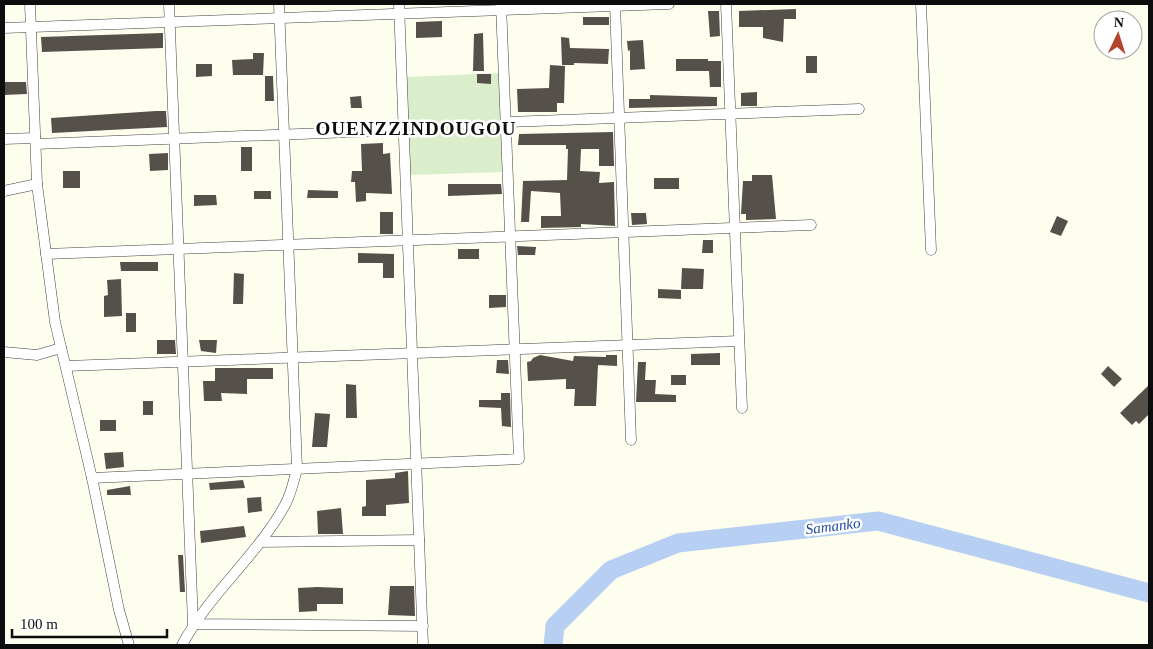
<svg xmlns="http://www.w3.org/2000/svg" width="1153" height="649" font-family="'Times New Roman',serif">
<style>
.pitch{fill:#dbeecb}
.lines{fill:none;stroke-linecap:round;stroke-linejoin:round}
.river{stroke:#b6cff3;stroke-width:19}
.building{fill:#55514a}
.minor-casing{stroke:#404040;stroke-width:11}
.minor{stroke:#fff;stroke-width:10}
.labels{text-anchor:middle;stroke-width:5;stroke-linejoin:round;paint-order:stroke}
.water-label{font-size:15px;font-style:italic;fill:#1d4998;stroke:#fff}
.district-label{font-size:19px;font-weight:bold;letter-spacing:1px;fill:#0d0d0d;stroke:#fff}
</style>
<rect width="100%" height="100%" fill="#fefeee"/>
<!-- pitch -->
<polygon class="pitch" points="501,73 505,172 409,175 405,77"/>
<g class="lines">
<!-- river -->
<polyline class="river" points="553,645 555,626 611,570 678,543 878,521 1149,593"/>
</g>
<!-- building -->
<g class="building">
<polygon points="796,9 796,19 784,19 783,42 763,38 763,27 739,27 739,11"/>
<polygon points="708,11 719,11 720,36 710,37"/>
<rect x="583" y="17" width="26" height="8"/>
<polygon points="442,21 442,37 416,38 416,22"/>
<polygon points="163,33 163,48 42,52 41,37"/>
<polygon points="483,33 484,71 473,71 474,34"/>
<polygon points="561,37 569,38 570,48 609,49 608,64 574,63 574,65 562,65"/>
<polygon points="643,40 645,69 630,70 630,50 628,51 627,41"/>
<polygon points="253,53 264,53 263,75 233,75 232,60 253,59"/>
<rect x="806" y="56" width="11" height="17"/>
<polygon points="676,59 708,59 708,61 721,61 721,87 710,87 709,71 676,71"/>
<polygon points="196,64 212,64 212,76 196,77"/>
<polygon points="550,65 565,66 564,103 557,103 557,112 518,112 517,89 549,88"/>
<polygon points="477,74 491,74 491,84 477,83"/>
<polygon points="265,76 273,76 274,101 265,101"/>
<polygon points="4,82 26,82 27,94 4,95"/>
<polygon points="757,92 757,106 741,106 741,93"/>
<polygon points="650,95 717,97 717,106 629,108 629,99 650,99"/>
<polygon points="361,96 362,108 351,108 350,97"/>
<polygon points="156,111 166,111 167,127 52,133 51,118"/>
<polygon points="613,132 614,166 599,166 599,149 581,149 580,171 600,172 599,183 614,182 615,226 581,224 581,227 541,228 541,216 561,216 560,193 531,191 529,222 521,222 523,181 567,180 568,149 566,149 566,145 518,145 519,134"/>
<polygon points="383,143 383,154 390,153 392,194 366,193 366,201 356,202 355,182 351,182 352,171 362,171 361,144"/>
<rect x="241" y="147" width="11" height="24"/>
<polygon points="168,153 168,170 150,171 149,154"/>
<rect x="63" y="171" width="17" height="17"/>
<polygon points="752,175 772,175 776,219 746,220 746,214 741,214 743,181 752,181"/>
<rect x="654" y="178" width="25" height="11"/>
<polygon points="448,184 501,184 502,194 448,196"/>
<polygon points="308,190 338,191 338,198 307,198"/>
<rect x="254" y="191" width="17" height="8"/>
<polygon points="194,195 216,195 217,205 194,206"/>
<rect x="380" y="212" width="13" height="22"/>
<polygon points="631,213 646,213 647,224 632,225"/>
<polygon points="1057,216 1068,221 1061,236 1050,232"/>
<polygon points="703,240 713,240 713,253 702,253"/>
<polygon points="517,246 536,247 535,255 518,255"/>
<rect x="458" y="249" width="21" height="10"/>
<polygon points="358,253 394,254 394,278 383,278 383,263 358,263"/>
<polygon points="120,262 158,262 158,271 121,271"/>
<polygon points="682,268 704,269 703,289 681,289"/>
<polygon points="234,273 244,274 243,304 233,304"/>
<polygon points="121,279 122,316 104,317 104,296 108,295 107,280"/>
<polygon points="658,289 681,290 681,299 658,298"/>
<polygon points="489,295 506,295 506,307 489,308"/>
<rect x="126" y="313" width="10" height="19"/>
<polygon points="157,340 175,340 176,354 157,354"/>
<polygon points="199,340 217,340 216,353 201,351"/>
<polygon points="720,353 720,365 691,365 691,354"/>
<polygon points="540,355 573,361 574,356 606,357 606,355 617,355 617,366 598,365 596,406 574,406 575,389 566,389 566,379 528,381 527,362 531,361 533,358"/>
<polygon points="497,360 508,360 509,374 496,373"/>
<polygon points="638,362 646,362 645,380 656,380 655,394 676,395 676,402 636,402"/>
<polygon points="1108,366 1122,379 1114,387 1101,374"/>
<polygon points="215,368 273,368 273,379 247,379 247,394 221,393 222,401 204,401 203,381 215,381"/>
<rect x="671" y="375" width="15" height="10"/>
<polygon points="346,384 356,385 357,418 346,418"/>
<polygon points="1149,385 1149,414 1139,424 1136,421 1132,425 1120,413"/>
<polygon points="501,393 510,393 511,427 502,426 501,408 479,407 479,400 501,400"/>
<rect x="143" y="401" width="10" height="14"/>
<polygon points="315,413 330,414 327,447 312,447"/>
<rect x="100" y="420" width="16" height="11"/>
<polygon points="123,452 124,467 106,469 104,453"/>
<polygon points="408,471 409,503 386,505 386,516 362,516 362,507 366,506 366,480 395,478 395,473"/>
<polygon points="243,480 245,488 210,490 209,483"/>
<polygon points="130,486 131,495 107,495 107,490"/>
<polygon points="261,497 262,511 248,513 247,498"/>
<polygon points="341,508 343,534 318,534 317,511"/>
<polygon points="244,526 246,537 201,543 200,531"/>
<polygon points="178,555 183,555 185,592 180,592"/>
<polygon points="390,586 414,586 415,616 388,615"/>
<polygon points="317,587 343,588 343,604 317,604 317,611 299,612 298,588"/>
</g>
<g class="lines">
<defs>
<g id="minor">
<polyline points="30,4 37,184 55,322 92,478 119,610 129,645"/>
<polyline points="169,4 193,624 423,626"/>
<polyline points="399,4 423,645"/>
<polyline points="615,4 631,440"/>
<polyline points="726,4 742,408"/>
<polyline points="921,4 931,250"/>
<polyline points="4,28 669,4"/>
<polyline points="506,122 859,109"/>
<polyline points="4,139 35,138"/>
<polyline points="36,144 403,130"/>
<polyline points="4,191 37,184"/>
<polyline points="46,254 811,225"/>
<polyline points="4,352 37,355 61,348"/>
<polyline points="66,366 739,341"/>
<polyline points="92,478 519,459 501,4"/>
<polyline points="260,542 419,540"/>
<path d="M182 645C209 594 257 556 285 505 291 494 294 480 297 469L279 4"/>
</g>
</defs>
<!-- minor casing -->
<use href="#minor" class="minor-casing"/>
<!-- minor -->
<use href="#minor" class="minor"/>
</g>
<g class="labels">
<!-- water labels -->
<g class="water-label">
<text transform="translate(833 526) rotate(-7)" y="5">Samanko</text>
</g>
<!-- district labels -->
<g class="district-label">
<text x="416" y="135">OUENZZINDOUGOU</text>
</g>
</g>
<!-- border -->
<rect width="1153" height="649" fill="none" stroke="#0d0d0d" stroke-width="10"/>
<!-- north arrow -->
<g transform="translate(1118 35) rotate(4)"><circle r="24" fill="#ffffff" stroke="#9e9e9e"/>
<path d="M0-4L9 19L0 12L-9 19Z" fill="#b5432d"/>
<text y="-8" font-size="14" font-weight="bold" text-anchor="middle" fill="#0d0d0d">N</text>
</g>
<!-- scale -->
<path d="M12 629v8h155v-8" fill="none" stroke="#0d0d0d" stroke-width="2.5"/>
<text x="20" y="629" font-size="15" fill="#0d0d0d" stroke="#ffffff" stroke-width="4" paint-order="stroke">100 m</text>
</svg>
